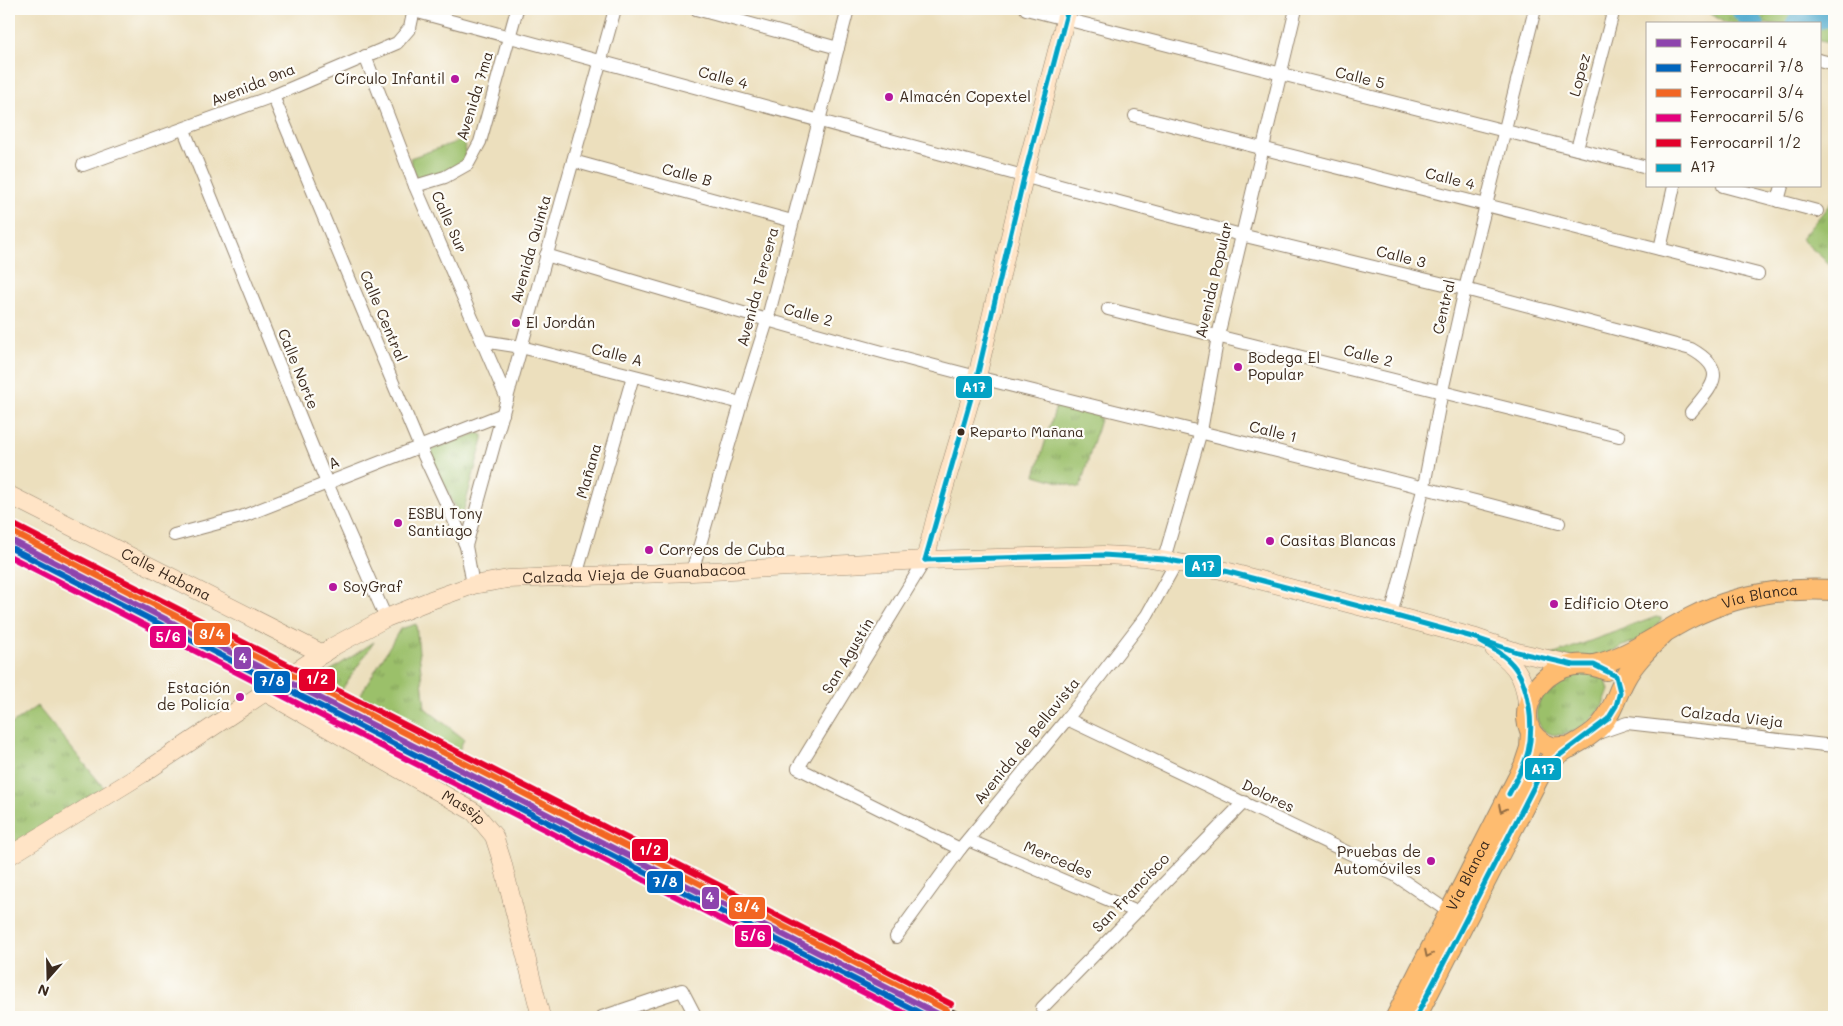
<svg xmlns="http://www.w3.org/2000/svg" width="1843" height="1026" font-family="Mali,sans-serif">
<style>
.grass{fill:url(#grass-tufts);stroke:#6b7544}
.park{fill:#9bc06b;stroke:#6b7544}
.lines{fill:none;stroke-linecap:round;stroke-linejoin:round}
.river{stroke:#51abce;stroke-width:21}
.street-casing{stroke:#94846e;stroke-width:14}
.secondary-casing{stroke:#94846e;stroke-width:19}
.primary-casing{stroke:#94846e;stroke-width:22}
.street{stroke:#fff;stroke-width:12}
.secondary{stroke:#ffe4c6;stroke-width:18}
.primary{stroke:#febc70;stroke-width:20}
.rail{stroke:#3b2a1e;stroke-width:4}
.bus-1-casing{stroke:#fdfcf7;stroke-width:9}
.bus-1{stroke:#03a3c5;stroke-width:5}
.rail-1-casing{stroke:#fdfcf7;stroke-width:10}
.rail-2-casing{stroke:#fdfcf7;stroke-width:10}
.rail-3-casing{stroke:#fdfcf7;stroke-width:10}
.rail-4-casing{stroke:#fdfcf7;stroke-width:10}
.rail-5-casing{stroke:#fdfcf7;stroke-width:10}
.rail-1{stroke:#8e44ad;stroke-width:6}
.rail-2{stroke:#0065bd;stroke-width:6}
.rail-3{stroke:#f26522;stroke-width:6}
.rail-4{stroke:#e5007d;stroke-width:6}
.rail-5{stroke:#e4002b;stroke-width:6}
.oneway{stroke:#936c43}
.poi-dot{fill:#b5179e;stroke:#fdfcf7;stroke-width:2}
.bus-dot{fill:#3b2a1e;stroke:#fdfcf7;stroke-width:2}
.labels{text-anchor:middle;stroke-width:4.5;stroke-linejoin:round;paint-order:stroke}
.bus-label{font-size:14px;fill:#3b2a1e;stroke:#fdfcf7;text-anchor:start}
.street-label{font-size:15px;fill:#3b2a1e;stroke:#fdfcf7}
.poi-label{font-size:15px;fill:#3b2a1e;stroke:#fdfcf7;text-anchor:start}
.line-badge{stroke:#fdfcf7;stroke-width:2}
.badge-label{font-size:14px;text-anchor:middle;font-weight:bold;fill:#fff}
</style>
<defs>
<pattern id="grass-tufts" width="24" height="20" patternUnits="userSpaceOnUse" patternTransform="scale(1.25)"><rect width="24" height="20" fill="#9bc06b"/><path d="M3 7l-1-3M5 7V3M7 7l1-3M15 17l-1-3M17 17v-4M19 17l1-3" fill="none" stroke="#809c57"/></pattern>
</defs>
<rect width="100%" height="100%" fill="#fdfcf7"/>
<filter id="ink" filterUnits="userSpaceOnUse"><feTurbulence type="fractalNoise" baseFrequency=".02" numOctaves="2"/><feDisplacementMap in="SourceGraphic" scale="10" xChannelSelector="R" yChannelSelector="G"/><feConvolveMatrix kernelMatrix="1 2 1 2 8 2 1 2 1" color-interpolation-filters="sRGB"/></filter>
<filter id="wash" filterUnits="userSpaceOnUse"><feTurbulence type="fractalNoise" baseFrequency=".0096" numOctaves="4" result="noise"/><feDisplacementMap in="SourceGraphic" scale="20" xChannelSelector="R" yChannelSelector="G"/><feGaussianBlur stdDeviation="1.12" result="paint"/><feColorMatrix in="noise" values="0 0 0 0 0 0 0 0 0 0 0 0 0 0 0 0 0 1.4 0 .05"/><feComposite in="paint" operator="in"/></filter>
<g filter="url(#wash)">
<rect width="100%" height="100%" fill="#ecdfbd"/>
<!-- grass -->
<g class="grass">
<polygon points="1704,9 1834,9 1834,44 1819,41 1819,24 1726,24"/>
<polygon points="1834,199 1834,268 1801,239"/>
<polygon points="1057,403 1101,416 1080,488 1035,475"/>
<polygon points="478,433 483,435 483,439 463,513 459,515 429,454 433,449"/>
<polygon points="1656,617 1661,618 1661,621 1648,635 1597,658 1549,656"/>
<polygon points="416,624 425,708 464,739 444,785 342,726 400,629"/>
<polygon points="374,642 326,713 310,710 289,698"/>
<path d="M1585 671 1606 680 1609 690C1606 698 1603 707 1597 714 1589 723 1573 734 1560 735 1540 736 1532 718 1539 702 1540 698 1541 693 1543 691 1553 679 1571 675 1585 671Z"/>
<polygon points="37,706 105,789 91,794 9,852 9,726"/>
</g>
<!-- park -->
<polygon class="park" points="465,139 465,164 418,184 410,158"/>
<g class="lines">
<!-- river -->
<g class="river">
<polyline points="1741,9 1754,24"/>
<polyline points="1796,24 1834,15"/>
</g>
</g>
</g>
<g filter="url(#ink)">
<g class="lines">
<defs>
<g id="street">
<polyline points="696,9 838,48"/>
<polyline points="1026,9 1647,167"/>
<path d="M414 11 1241 235 1465 289 1691 349C1730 371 1712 386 1691 412"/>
<polyline points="365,56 415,186 507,399"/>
<polyline points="1819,60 1834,64"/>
<polyline points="273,96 419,445 466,546"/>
<polyline points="1135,116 1758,274"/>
<polyline points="184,130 327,483 386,618"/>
<polyline points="1577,149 1614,9"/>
<polyline points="573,161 792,221"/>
<polyline points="83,165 273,96 397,43 410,28 414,9"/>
<polyline points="415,186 445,177 468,164 480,142 517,9"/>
<polyline points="1723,186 1817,211"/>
<polyline points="1778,201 1782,186"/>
<polyline points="1660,249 1674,186"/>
<path d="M546 255C689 298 832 340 977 377 1171 426 1366 471 1559 523"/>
<polyline points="1108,309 1619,436"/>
<polyline points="483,341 521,347 741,403"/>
<polyline points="174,535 241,517 503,414"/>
<polyline points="1164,559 1201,431 1218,336 1296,9"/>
<polyline points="925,560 798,768 960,849"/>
<polyline points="692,572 741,403 767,321 848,9"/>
<polyline points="576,576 633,376"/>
<polyline points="473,585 466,546 615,9"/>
<polyline points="1391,615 1424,486 1442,391 1465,289 1535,9"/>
<polyline points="1067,719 1395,875 1449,912"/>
<polyline points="1595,734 1627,723 1834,746"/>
<polyline points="968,840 1135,911"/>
<polyline points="896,937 960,849 1067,719 1147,615 1177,561"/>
<polyline points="1042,1008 1244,802"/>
<polyline points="602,1017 682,990 696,1017"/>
</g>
<g id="secondary">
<path id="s1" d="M9 495 323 654"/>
<polyline points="925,560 936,516 977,377 1024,177 1068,9"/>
<path d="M1494 649C1520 667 1526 682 1528 713"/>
<path id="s2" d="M265 692 474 812 494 836 502 861 541 1017"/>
<path id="s3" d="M9 856 142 774 334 646 386 618 431 600 473 585 508 579 692 572 925 560 1103 555 1144 557 1221 570 1374 610 1476 638 1517 652 1574 665"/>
</g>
<g id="primary">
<path id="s4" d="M1594 665C1630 657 1658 634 1690 618 1735 595 1784 587 1834 590"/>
<path d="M1571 747C1565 746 1557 748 1552 747 1495 729 1545 642 1606 670"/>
<path id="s5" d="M1396 1017 1524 766 1530 748 1531 732"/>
<path d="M1416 1017 1544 767C1559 748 1584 744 1600 726 1613 712 1616 695 1625 679 1634 662 1649 648 1663 634"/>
</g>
</defs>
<!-- street casing -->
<use href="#street" class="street-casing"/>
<!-- secondary casing -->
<use href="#secondary" class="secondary-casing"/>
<!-- primary casing -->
<use href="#primary" class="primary-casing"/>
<!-- street -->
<use href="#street" class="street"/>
<!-- secondary -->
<use href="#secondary" class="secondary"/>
<!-- primary -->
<use href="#primary" class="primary"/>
<!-- rail -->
<polyline class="rail" points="9,534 624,843 965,1017"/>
<defs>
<g id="bus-1">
<polyline points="925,560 1103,555 1164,559 1221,570 1374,610 1476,638 1517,652 1574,665 1594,665 1616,676 1620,692 1616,706 1608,719 1544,767 1416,1017"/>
<polyline points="925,560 977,377 1024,177 1068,9"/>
<path d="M1481 642C1492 648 1504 654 1512 664 1530 684 1534 727 1528 752 1524 767 1516 781 1509 794"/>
</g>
</defs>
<!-- bus-1 casing -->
<use href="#bus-1" class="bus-1-casing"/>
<!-- bus-1 -->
<use href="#bus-1" class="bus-1"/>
<defs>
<polyline id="rail-1" points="9,539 944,1017"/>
<polyline id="rail-2" points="9,547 928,1017"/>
<polyline id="rail-3" points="12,532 947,1010"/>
<polyline id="rail-4" points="9,556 912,1017"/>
<polyline id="rail-5" points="16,526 951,1004"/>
</defs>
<!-- rail-1 casing -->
<use href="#rail-1" class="rail-1-casing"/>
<!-- rail-2 casing -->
<use href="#rail-2" class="rail-2-casing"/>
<!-- rail-3 casing -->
<use href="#rail-3" class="rail-3-casing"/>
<!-- rail-4 casing -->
<use href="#rail-4" class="rail-4-casing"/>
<!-- rail-5 casing -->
<use href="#rail-5" class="rail-5-casing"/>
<!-- rail-1 -->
<use href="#rail-1" class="rail-1"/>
<!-- rail-2 -->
<use href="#rail-2" class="rail-2"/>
<!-- rail-3 -->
<use href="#rail-3" class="rail-3"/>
<!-- rail-4 -->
<use href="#rail-4" class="rail-4"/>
<!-- rail-5 -->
<use href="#rail-5" class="rail-5"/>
</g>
<!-- one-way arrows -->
<defs><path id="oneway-chevron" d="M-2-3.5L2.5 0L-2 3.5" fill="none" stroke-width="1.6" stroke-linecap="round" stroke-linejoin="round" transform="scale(1.25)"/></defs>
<g class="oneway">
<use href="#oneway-chevron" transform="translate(1502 809) rotate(117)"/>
<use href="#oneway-chevron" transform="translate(1428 954) rotate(116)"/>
</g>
</g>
<!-- markers -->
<g class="poi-dot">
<circle cx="455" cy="79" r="5"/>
<circle cx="889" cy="97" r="5"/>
<circle cx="516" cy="323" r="5"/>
<circle cx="1238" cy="367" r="5"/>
<circle cx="398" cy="523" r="5"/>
<circle cx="1270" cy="541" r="5"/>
<circle cx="649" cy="550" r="5"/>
<circle cx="333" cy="587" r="5"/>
<circle cx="1554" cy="604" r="5"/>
<circle cx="240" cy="697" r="5"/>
<circle cx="1431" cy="861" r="5"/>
</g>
<circle class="bus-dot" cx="961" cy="432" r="4.5"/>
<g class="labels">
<!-- bus labels -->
<g class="bus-label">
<text x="970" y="437">Reparto Mañana</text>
</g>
<!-- street labels -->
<g class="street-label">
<text transform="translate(1580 75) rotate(-75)" y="5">Lopez</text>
<text transform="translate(723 78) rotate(15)" y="5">Calle 4</text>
<text transform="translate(1360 78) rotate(14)" y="5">Calle 5</text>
<text transform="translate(253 85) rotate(-22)" y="5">Avenida 9na</text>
<text transform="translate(475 96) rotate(-73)" y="5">Avenida 7ma</text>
<text transform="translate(687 175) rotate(15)" y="5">Calle B</text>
<text transform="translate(1450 179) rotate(14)" y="5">Calle 4</text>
<text transform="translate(449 222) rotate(66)" y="5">Calle Sur</text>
<text transform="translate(531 249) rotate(-74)" y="5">Avenida Quinta</text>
<text transform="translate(1401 257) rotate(14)" y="5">Calle 3</text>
<text transform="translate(1214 280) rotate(-77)" y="5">Avenida Popular</text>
<text transform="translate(758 287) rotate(-75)" y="5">Avenida Tercera</text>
<text transform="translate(1444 307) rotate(-77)" y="5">Central</text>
<text transform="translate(808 315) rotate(15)" y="5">Calle 2</text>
<text transform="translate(383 316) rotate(67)" y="5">Calle Central</text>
<text transform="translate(617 355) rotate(14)" y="5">Calle A</text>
<text transform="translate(1368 356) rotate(14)" y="5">Calle 2</text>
<text transform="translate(298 369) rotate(68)" y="5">Calle Norte</text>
<text transform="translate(1273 432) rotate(14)" y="5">Calle 1</text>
<text transform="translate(334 463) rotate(-22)" y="5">A</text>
<text transform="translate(589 471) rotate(-74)" y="5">Mañana</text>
<text dy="5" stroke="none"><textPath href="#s3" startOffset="701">Calzada Vieja de Guanabacoa</textPath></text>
<text dy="5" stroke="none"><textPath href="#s1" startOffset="176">Calle Habana</textPath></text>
<text dy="5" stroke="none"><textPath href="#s4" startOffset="181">Vía Blanca</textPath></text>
<text transform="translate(848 656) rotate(-59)" y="5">San Agustín</text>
<text transform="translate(1732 717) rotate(6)" y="5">Calzada Vieja</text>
<text transform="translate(1027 741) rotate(-51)" y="5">Avenida de Bellavista</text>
<text transform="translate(1268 796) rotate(26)" y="5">Dolores</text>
<text dy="5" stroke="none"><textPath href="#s2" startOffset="230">Massip</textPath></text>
<text transform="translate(1058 860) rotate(23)" y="5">Mercedes</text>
<text dy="5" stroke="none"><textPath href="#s5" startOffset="159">Vía Blanca</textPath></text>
<text transform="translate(1131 893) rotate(-46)" y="5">San Francisco</text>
</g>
<!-- poi labels -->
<g class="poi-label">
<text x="445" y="84" text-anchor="end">Círculo Infantil</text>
<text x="899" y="102">Almacén Copextel</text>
<text x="526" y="328">El Jordán</text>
<text x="1248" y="363">Bodega El<tspan x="1248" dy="17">Popular</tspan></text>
<text x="408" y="519">ESBU Tony<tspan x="408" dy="17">Santiago</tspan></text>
<text x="1280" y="546">Casitas Blancas</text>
<text x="659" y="555">Correos de Cuba</text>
<text x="343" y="592">SoyGraf</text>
<text x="1564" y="609">Edificio Otero</text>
<text x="230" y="693" text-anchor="end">Estación<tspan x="230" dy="17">de Policía</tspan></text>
<text x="1421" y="857" text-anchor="end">Pruebas de<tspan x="1421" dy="17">Automóviles</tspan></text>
</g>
</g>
<g class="line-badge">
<rect x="955" y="375" width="38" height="24" rx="5" fill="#03a3c5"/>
<rect x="1184" y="554" width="38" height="24" rx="5" fill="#03a3c5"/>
<rect x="193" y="622" width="38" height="24" rx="5" fill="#f26522"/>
<rect x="149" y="625" width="38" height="24" rx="5" fill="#e5007d"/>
<rect x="233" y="646" width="19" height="24" rx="5" fill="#8e44ad"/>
<rect x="298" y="668" width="38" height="24" rx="5" fill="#e4002b"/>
<rect x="253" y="670" width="38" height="24" rx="5" fill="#0065bd"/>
<rect x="1524" y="757" width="38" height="24" rx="5" fill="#03a3c5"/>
<rect x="631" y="838" width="38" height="24" rx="5" fill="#e4002b"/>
<rect x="646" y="870" width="38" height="24" rx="5" fill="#0065bd"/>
<rect x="701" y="886" width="19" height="24" rx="5" fill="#8e44ad"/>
<rect x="728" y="896" width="38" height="24" rx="5" fill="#f26522"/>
<rect x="734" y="924" width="38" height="24" rx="5" fill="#e5007d"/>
</g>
<g class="badge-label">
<text x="974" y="392">A17</text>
<text x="1203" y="571">A17</text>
<text x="212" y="639">3/4</text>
<text x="168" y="642">5/6</text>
<text x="243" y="663">4</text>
<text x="317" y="684">1/2</text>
<text x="272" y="686">7/8</text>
<text x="1543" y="774">A17</text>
<text x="650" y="855">1/2</text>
<text x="665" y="887">7/8</text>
<text x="710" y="902">4</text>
<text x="747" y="912">3/4</text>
<text x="753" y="941">5/6</text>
</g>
<!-- margin -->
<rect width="1843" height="1026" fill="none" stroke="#fdfcf7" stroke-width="30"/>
<!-- legend -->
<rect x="1646" y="22" width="175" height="165" fill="#fdfcf7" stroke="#afa8a0"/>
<rect x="1656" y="39" width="25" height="8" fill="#8e44ad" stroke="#afa8a0"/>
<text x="1690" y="48" font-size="15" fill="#3b2a1e">Ferrocarril 4</text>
<rect x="1656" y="64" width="25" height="8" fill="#0065bd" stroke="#afa8a0"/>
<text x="1690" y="72" font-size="15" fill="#3b2a1e">Ferrocarril 7/8</text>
<rect x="1656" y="89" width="25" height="8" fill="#f26522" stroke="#afa8a0"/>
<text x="1690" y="98" font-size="15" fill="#3b2a1e">Ferrocarril 3/4</text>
<rect x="1656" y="114" width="25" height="8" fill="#e5007d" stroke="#afa8a0"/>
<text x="1690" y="122" font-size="15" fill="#3b2a1e">Ferrocarril 5/6</text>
<rect x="1656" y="139" width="25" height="8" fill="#e4002b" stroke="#afa8a0"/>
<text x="1690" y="148" font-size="15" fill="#3b2a1e">Ferrocarril 1/2</text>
<rect x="1656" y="164" width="25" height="8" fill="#03a3c5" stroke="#afa8a0"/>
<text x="1690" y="172" font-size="15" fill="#3b2a1e">A17</text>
<!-- north arrow -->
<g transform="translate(48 978) rotate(200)" stroke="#fdfcf7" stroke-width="4" paint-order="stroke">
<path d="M0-4L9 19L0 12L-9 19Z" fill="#3b2a1e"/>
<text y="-8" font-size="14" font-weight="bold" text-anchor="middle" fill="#3b2a1e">N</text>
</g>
</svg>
